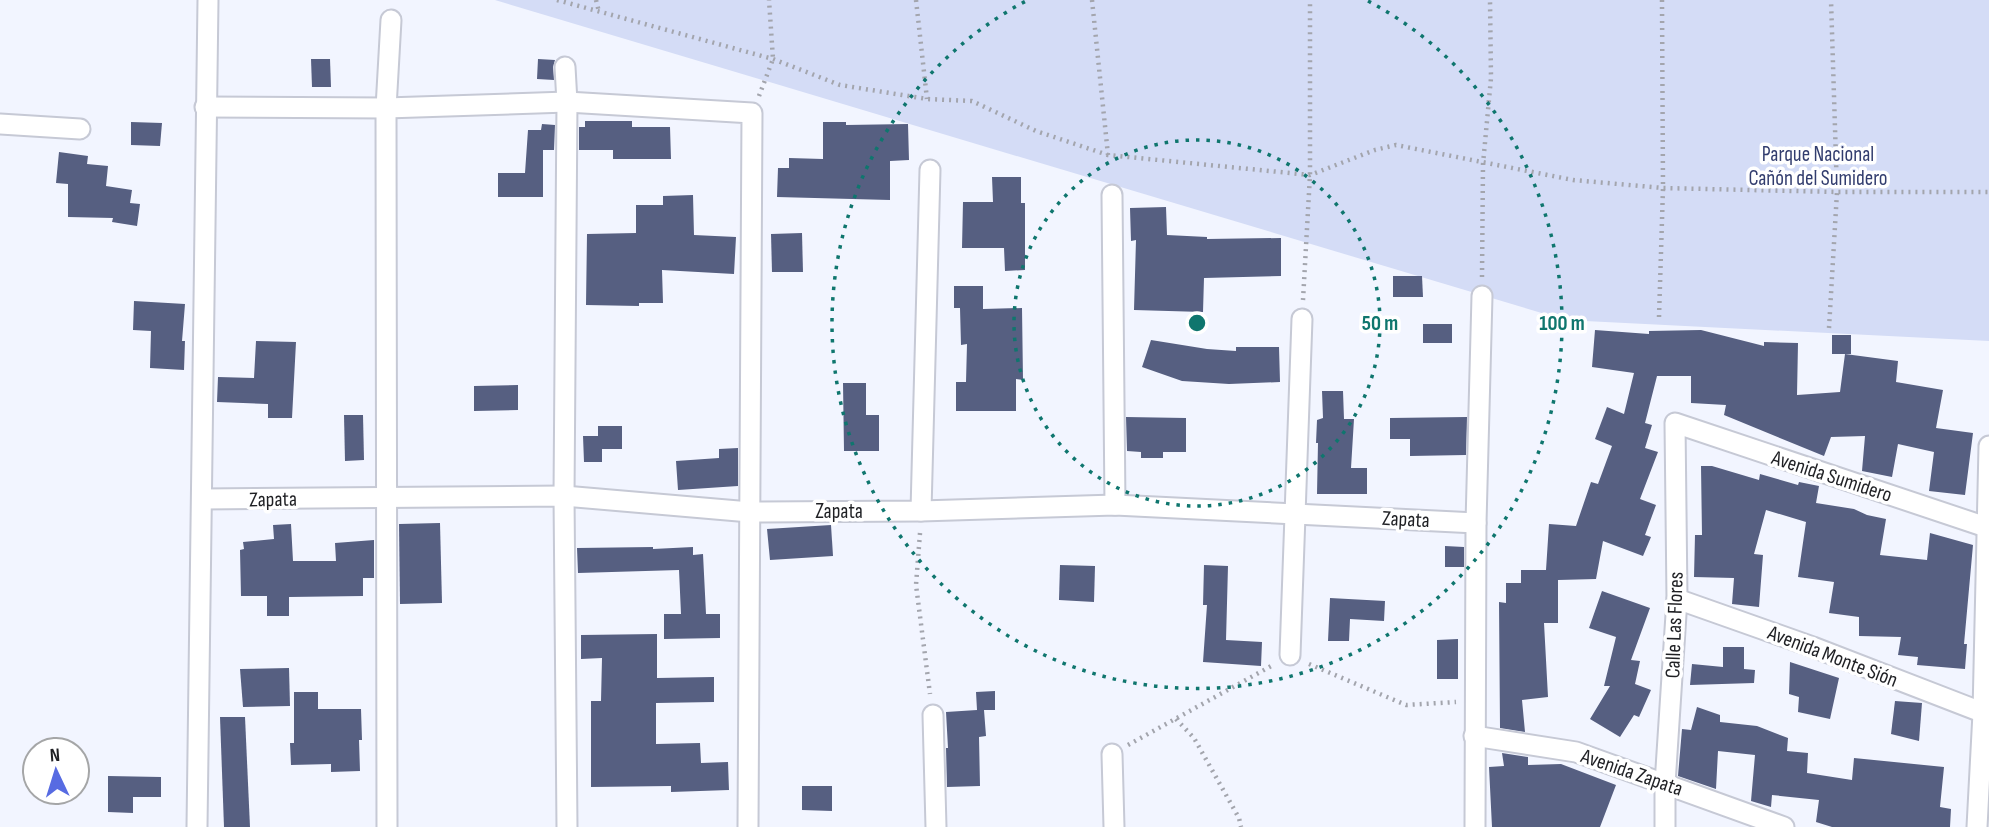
<svg xmlns="http://www.w3.org/2000/svg" width="1989" height="827" font-family="'Sofia Sans Condensed',sans-serif">
<style>
.green{fill:#d4dcf6}
.building{fill:#565f81}
.lines{fill:none;stroke-linecap:round;stroke-linejoin:round}
.street-casing{stroke:#c6c9d5;stroke-width:23}
.path{stroke:#a3a5ad;stroke-width:4.5;stroke-dasharray:2 5;stroke-linecap:butt}
.street{stroke:#fff;stroke-width:19}
.ring{fill:none;stroke:#0f766e;stroke-width:3.5;stroke-dasharray:3.5 7}
.labels{text-anchor:middle;stroke-width:7;stroke-linejoin:round;paint-order:stroke}
.park-label{font-size:21px;fill:#323d6e;stroke:#fff}
.street-label{font-size:21px;fill:#1f2024;stroke:#fff}
.centre{fill:#0f766e;stroke:#fff;stroke-width:3.5}
.ring-label{font-size:21px;text-anchor:middle;font-weight:bold;fill:#0f766e;stroke:#fff;stroke-width:7;stroke-linejoin:round;paint-order:stroke}
</style>
<rect width="100%" height="100%" fill="#f2f5ff"/>
<!-- green -->
<polygon class="green" points="495,0 1989,0 1989,341 1565,320"/>
<!-- building -->
<g class="building">
<polygon points="311,59 330,59 331,87 312,87"/>
<polygon points="538,59 555,60 553,67 554,80 537,79"/>
<polygon points="585,121 632,121 632,127 670,127 671,159 613,159 613,150 579,150 579,127 585,127"/>
<polygon points="131,122 162,123 160,146 131,145"/>
<polygon points="823,122 846,122 846,125 908,124 909,160 890,161 890,200 777,197 778,168 789,168 789,158 823,159"/>
<polygon points="542,124 555,125 554,150 543,150 543,197 498,197 498,173 525,173 528,130 541,130"/>
<polygon points="59,152 88,156 87,164 108,166 106,186 132,190 130,203 140,204 137,226 112,222 113,218 68,217 68,184 56,183"/>
<polygon points="992,177 1021,177 1021,203 1025,203 1025,270 1005,271 1004,248 962,248 963,202 993,202"/>
<polygon points="693,195 694,235 736,237 734,274 662,270 663,303 639,303 639,306 586,305 587,234 636,233 636,205 663,205 663,196"/>
<polygon points="1166,207 1167,235 1207,237 1207,239 1281,238 1281,276 1204,278 1203,312 1134,310 1136,240 1131,241 1130,208"/>
<polygon points="802,233 803,272 772,272 771,234"/>
<polygon points="1393,276 1422,276 1423,297 1393,297"/>
<polygon points="954,286 983,286 983,309 1022,308 1023,380 1016,379 1016,411 956,411 956,382 966,382 967,344 961,345 960,308 954,308"/>
<polygon points="134,301 185,304 182,341 185,341 184,370 150,368 151,331 133,330"/>
<rect x="1423" y="324" width="29" height="19"/>
<polygon points="1595,330 1649,334 1649,331 1701,330 1764,346 1764,342 1798,343 1797,395 1840,392 1845,354 1898,361 1896,382 1943,390 1936,428 1973,433 1965,495 1929,491 1934,452 1898,444 1892,477 1862,471 1865,436 1831,437 1824,456 1724,415 1726,405 1691,403 1691,376 1657,376 1645,423 1652,425 1645,448 1658,452 1640,499 1656,505 1645,535 1651,537 1643,556 1603,541 1596,579 1558,580 1558,623 1544,623 1548,697 1522,700 1525,732 1500,728 1499,602 1506,603 1506,583 1521,583 1521,570 1546,570 1549,524 1576,526 1591,482 1598,484 1612,446 1595,439 1607,407 1624,414 1634,373 1592,367"/>
<rect x="1832" y="335" width="19" height="19"/>
<polygon points="1151,340 1207,349 1236,351 1236,347 1279,347 1280,382 1229,384 1182,381 1142,367"/>
<polygon points="256,341 296,342 292,418 268,418 268,404 217,402 218,377 254,378"/>
<polygon points="843,383 866,383 866,415 879,415 879,451 844,451"/>
<polygon points="518,385 518,410 474,411 474,386"/>
<polygon points="1322,391 1343,391 1344,419 1354,419 1351,468 1367,468 1367,494 1317,494 1318,443 1316,443 1317,420 1323,418"/>
<polygon points="344,415 363,415 364,460 345,461"/>
<polygon points="1126,417 1186,418 1186,452 1163,452 1163,458 1141,458 1141,452 1127,451"/>
<polygon points="1467,417 1466,455 1410,456 1410,439 1390,439 1390,418"/>
<polygon points="598,426 622,426 622,449 602,449 602,462 584,462 583,436 598,436"/>
<polygon points="738,448 738,486 678,490 676,461 719,458 719,449"/>
<polygon points="1701,466 1712,466 1759,480 1760,474 1798,485 1799,482 1819,486 1816,503 1854,509 1867,515 1886,519 1880,555 1927,560 1930,533 1973,545 1964,644 1967,644 1965,669 1917,665 1918,657 1898,655 1901,637 1859,636 1859,617 1829,613 1834,582 1798,577 1806,522 1766,510 1754,554 1763,555 1759,607 1732,604 1734,578 1694,577 1695,535 1702,535"/>
<polygon points="440,523 442,603 400,604 399,524"/>
<polygon points="291,524 293,561 336,561 335,543 374,540 374,578 363,578 363,596 289,597 289,616 267,616 267,596 241,596 240,550 244,549 243,542 274,539 273,525"/>
<polygon points="831,525 833,556 770,560 767,529"/>
<polygon points="1445,546 1464,547 1464,567 1445,567"/>
<polygon points="653,547 653,549 693,547 693,555 703,554 706,614 720,614 720,638 664,639 664,614 681,614 679,570 578,573 577,548"/>
<polygon points="1060,565 1095,566 1094,602 1059,600"/>
<polygon points="1204,565 1228,566 1226,640 1262,642 1261,666 1203,662 1207,605 1203,605"/>
<polygon points="1602,591 1650,608 1631,660 1640,661 1635,684 1651,690 1639,717 1634,715 1620,737 1590,719 1610,686 1604,686 1616,637 1589,628"/>
<polygon points="1330,598 1385,601 1384,621 1350,619 1349,641 1328,641"/>
<polygon points="657,634 657,678 714,677 714,702 656,703 656,744 700,743 701,763 728,762 729,790 671,792 671,786 591,787 591,701 601,701 602,658 581,659 581,635"/>
<polygon points="1458,639 1458,679 1437,679 1437,640"/>
<polygon points="1723,647 1744,647 1744,669 1755,670 1754,683 1690,685 1692,664 1723,667"/>
<polygon points="1790,662 1839,678 1830,719 1798,712 1799,697 1789,694"/>
<polygon points="289,668 290,706 243,707 240,669"/>
<polygon points="995,691 995,710 984,710 986,736 979,737 980,786 947,787 946,748 948,748 946,712 977,710 976,692"/>
<polygon points="294,692 318,692 318,709 361,709 362,740 359,740 360,771 331,772 331,764 291,765 290,743 294,743"/>
<polygon points="1895,701 1922,703 1919,741 1891,734"/>
<polygon points="1697,707 1720,715 1720,722 1757,726 1788,738 1787,751 1808,753 1807,773 1852,780 1854,758 1944,767 1940,807 1951,809 1950,827 1832,827 1816,822 1819,800 1772,795 1771,807 1751,801 1755,755 1718,751 1716,789 1678,776 1682,729 1691,730"/>
<polygon points="220,717 245,717 250,827 224,827"/>
<polygon points="1502,753 1528,757 1528,765 1561,764 1616,785 1600,827 1492,827 1489,767 1504,766"/>
<polygon points="108,776 161,777 161,797 133,797 133,813 108,812"/>
<polygon points="802,786 832,786 832,811 802,810"/>
</g>
<g class="lines">
<defs>
<g id="street">
<polyline points="565,67 567,102 564,496 567,827"/>
<polyline points="205,107 386,108 567,102 752,113 748,827"/>
<polyline points="0,124 80,129"/>
<polyline points="1112,195 1115,505"/>
<polyline points="203,499 564,496 750,512 921,511 1115,505 1476,523"/>
<polyline points="921,511 930,170"/>
<polyline points="1677,599 1813,647 1989,715"/>
<polyline points="1290,655 1302,319"/>
<polyline points="933,715 936,827"/>
<polyline points="1474,736 1576,752 1784,827"/>
<polyline points="1112,754 1114,827"/>
<polyline points="197,827 208,0"/>
<polyline points="387,827 386,108 391,20"/>
<polyline points="1475,827 1476,523 1482,296"/>
<polyline points="1665,827 1665,784 1677,599 1675,423 1989,528"/>
<polyline points="1977,827 1983,713 1989,446"/>
</g>
</defs>
<!-- street casing -->
<use href="#street" class="street-casing"/>
<!-- path -->
<g class="path">
<polyline points="557,0 773,59 840,85 927,99 972,101 1036,131 1108,155 1310,175 1375,150 1396,145 1573,180 1663,188 1837,192 1989,192"/>
<polyline points="596,0 599,12"/>
<polyline points="916,0 927,99"/>
<polyline points="1092,0 1108,155"/>
<polyline points="759,96 773,59 769,0"/>
<polyline points="1482,277 1483,164 1491,78 1490,0"/>
<polyline points="1303,300 1310,175 1310,0"/>
<polyline points="1659,317 1663,188 1662,0"/>
<polyline points="1829,328 1837,192 1831,0"/>
<polyline points="920,533 916,585 930,694"/>
<polyline points="1309,664 1406,705 1456,702"/>
<polyline points="1176,719 1194,738 1239,818 1241,827"/>
<polyline points="1128,745 1273,665"/>
</g>
<!-- street -->
<use href="#street" class="street"/>
</g>
<!-- distance rings -->
<g class="ring">
<circle cx="1197" cy="323" r="183"/>
<path d="M1368 1A365 365 0 1 1 1026 1"/>
</g>
<g class="labels">
<!-- park labels -->
<g class="park-label">
<text x="1818" y="161">Parque Nacional<tspan x="1818" dy="24">Cañón del Sumidero</tspan></text>
</g>
<!-- street labels -->
<g class="street-label">
<text transform="translate(1832 476) rotate(18)" y="7">Avenida Sumidero</text>
<text transform="translate(273 499) rotate(-1)" y="7">Zapata</text>
<text x="839" y="518">Zapata</text>
<text transform="translate(1406 519) rotate(3)" y="7">Zapata</text>
<text transform="translate(1674 625) rotate(-88)" y="7">Calle Las Flores</text>
<text transform="translate(1833 656) rotate(21)" y="7">Avenida Monte Sión</text>
<text transform="translate(1632 772) rotate(19)" y="7">Avenida Zapata</text>
</g>
</g>
<circle cx="1197" cy="323" r="10" class="centre"/>
<g class="ring-label">
<text x="1380" y="330">50 m</text>
<text x="1562" y="330">100 m</text>
</g>
<!-- north arrow -->
<g transform="translate(56 771) rotate(356)"><circle r="33" fill="#ffffff" stroke="#a5a6a7" stroke-width="2"/>
<path d="M0-5L12 26L0 18L-12 26Z" fill="#576be2"/>
<text y="-10" font-size="19" font-weight="bold" text-anchor="middle" fill="#1f2024">N</text>
</g>
</svg>
